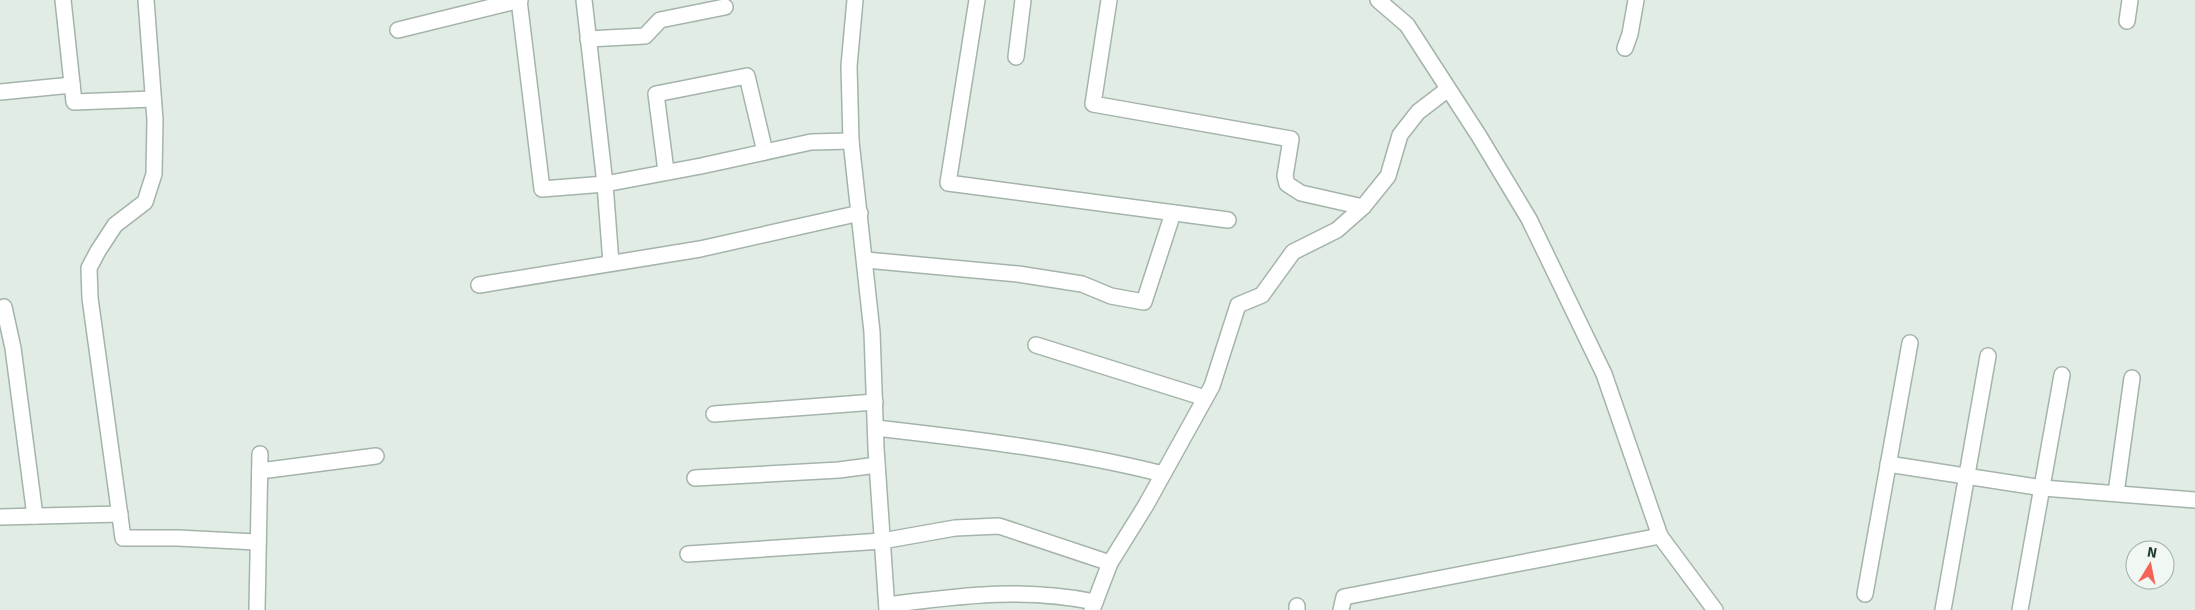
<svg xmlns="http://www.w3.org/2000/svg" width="2195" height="610" font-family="Signika,sans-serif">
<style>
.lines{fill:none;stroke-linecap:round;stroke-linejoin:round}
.minor-casing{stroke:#a4b4ab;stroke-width:18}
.minor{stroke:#fff;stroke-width:15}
</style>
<rect width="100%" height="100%" fill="#e1ece5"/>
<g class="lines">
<defs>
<g id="minor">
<polyline points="63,0 74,102 153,99"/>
<polyline points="146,0 155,120 154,174 145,202 115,225 98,251 89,268 90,298 123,538 178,538 258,542"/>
<polyline points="519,0 542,189 605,184 701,166 811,142 851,141"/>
<polyline points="584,0 605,184 611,263"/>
<polyline points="855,0 849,66 851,141 872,332 876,448 887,610"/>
<polyline points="977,0 948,183 1228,220"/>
<polyline points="1109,0 1093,104 1291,139 1285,176 1287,184 1301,193 1363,207"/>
<polyline points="1378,0 1407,25 1479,136 1529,219 1604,374 1660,536 1715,610"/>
<polyline points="2127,21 2130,0"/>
<polyline points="398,30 520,0"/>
<polyline points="588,39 645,36 660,20 725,7"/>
<polyline points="1625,48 1630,34 1636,0"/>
<polyline points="1016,57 1023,0"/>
<polyline points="0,92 72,85"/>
<polyline points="666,171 656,94 747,76 765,152"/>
<polyline points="866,260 1018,274 1082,284 1111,296 1144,302 1173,213"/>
<polyline points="479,285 700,249 860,213"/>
<polyline points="4,307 13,348 35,516"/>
<polyline points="1036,345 1205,398"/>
<polyline points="714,414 875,402"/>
<path d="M876 428C972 439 1068 450 1163 474"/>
<polyline points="1888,464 2043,488 2195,500"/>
<polyline points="260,471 376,456"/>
<polyline points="695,478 839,470 877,465"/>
<polyline points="2116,493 2132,378"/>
<polyline points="0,517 120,514"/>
<polyline points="688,554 882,541 955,528 999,526 1110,563"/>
<polyline points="1865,594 1910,343"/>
<path d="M887 605C960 596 1021 587 1095 602"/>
<polyline points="257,610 260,454"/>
<polyline points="1092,610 1110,563 1146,505 1212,386 1238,305 1262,295 1293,252 1337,230 1363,207 1388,176 1400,135 1418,112 1448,89"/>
<polyline points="1297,610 1297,606"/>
<polyline points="1341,610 1344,597 1660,536"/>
<polyline points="1943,610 1988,356"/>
<polyline points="2020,610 2062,375"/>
</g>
</defs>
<!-- minor casing -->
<use href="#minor" class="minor-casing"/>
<!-- minor -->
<use href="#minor" class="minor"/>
</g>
<!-- north arrow -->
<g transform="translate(2150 565) rotate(10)"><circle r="24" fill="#f1f8f4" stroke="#9eada6"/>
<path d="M0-4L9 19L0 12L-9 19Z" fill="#f36457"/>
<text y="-8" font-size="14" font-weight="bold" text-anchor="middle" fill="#213c31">N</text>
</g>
</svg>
